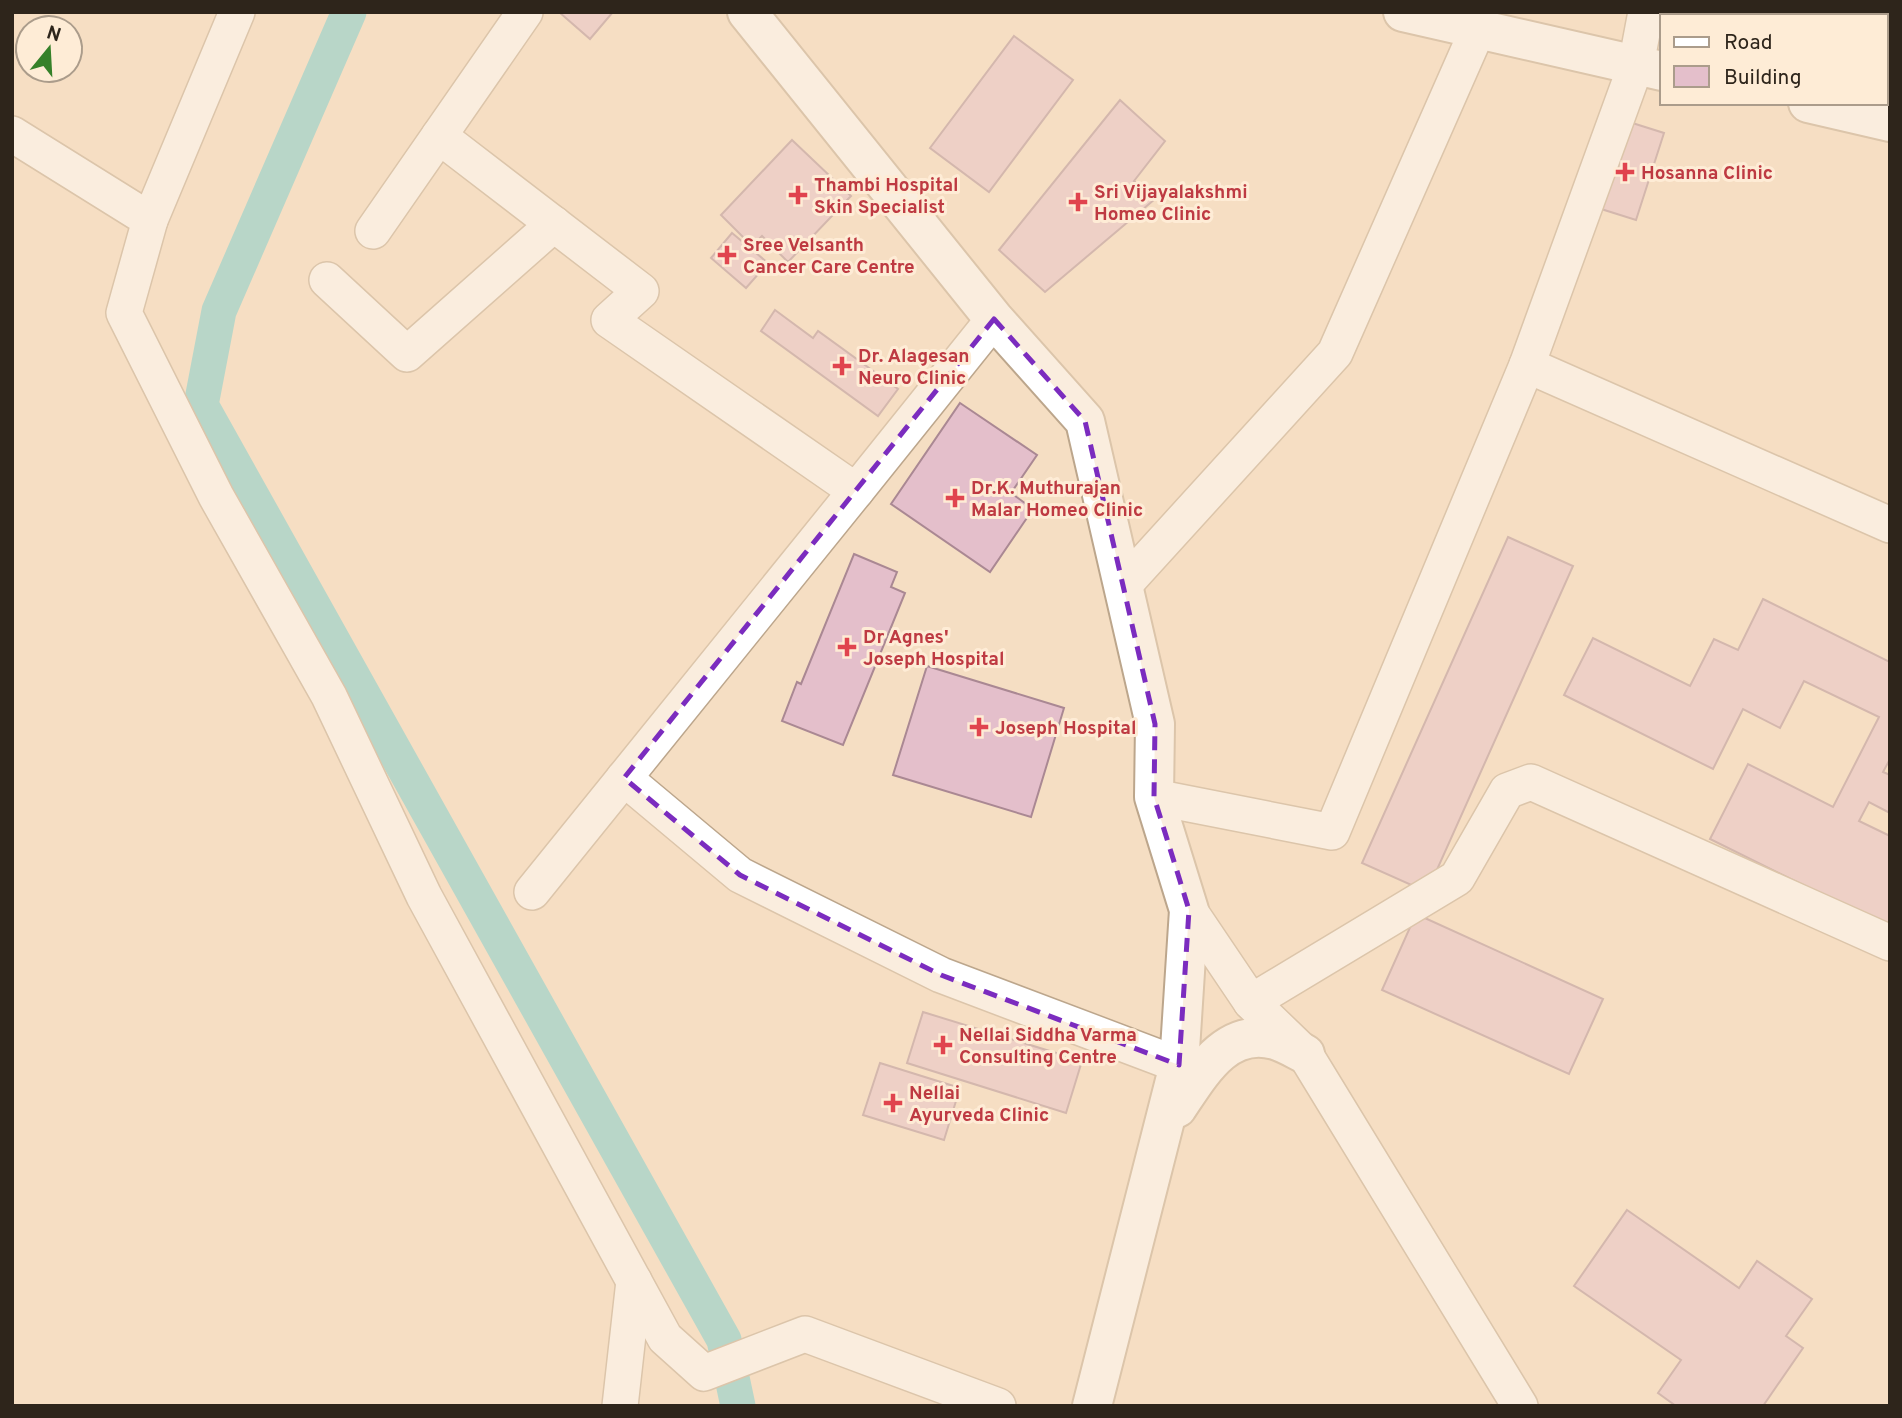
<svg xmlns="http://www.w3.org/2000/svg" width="1902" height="1418" font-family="Overpass,sans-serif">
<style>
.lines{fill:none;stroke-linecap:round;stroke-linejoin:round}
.canal{stroke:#6dcccf;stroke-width:35}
.building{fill:#e4bfcb;stroke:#aa8893;stroke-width:2}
.minor-casing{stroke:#bca68c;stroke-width:38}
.major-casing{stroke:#bca68c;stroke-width:42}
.minor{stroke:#fff;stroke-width:35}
.major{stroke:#fff;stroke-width:38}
.marked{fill:none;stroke:#7b2cbf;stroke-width:5;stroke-dasharray:14 9;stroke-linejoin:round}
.health-dot{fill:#e0444e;stroke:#feecd6;stroke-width:2.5}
.labels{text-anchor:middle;stroke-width:6;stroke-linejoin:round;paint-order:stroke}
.health-label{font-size:19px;font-weight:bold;fill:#be3a42;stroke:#feecd6;text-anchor:start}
</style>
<rect width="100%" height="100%" fill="#f5dec3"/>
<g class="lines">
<!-- canal -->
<polyline class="canal" points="349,12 219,311 201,405 724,1340 738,1406"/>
</g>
<!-- building -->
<g class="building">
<polygon points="559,12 613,12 590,39"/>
<polygon points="1014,36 1073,80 989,192 930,148"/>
<polygon points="1120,100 1165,141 1134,181 1155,199 1045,292 999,250"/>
<polygon points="1626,121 1664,133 1636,220 1598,208"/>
<polygon points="792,140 851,196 788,262 762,236 752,246 721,215"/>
<polygon points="732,233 768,263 746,288 711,258"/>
<polygon points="775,310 813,338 818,331 898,389 878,416 761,331"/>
<polygon points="960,403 1037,455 1011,493 1033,509 990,572 891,504"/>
<polygon points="1508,537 1573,566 1427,892 1362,863"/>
<polygon points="854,554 897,572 891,587 905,593 843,745 782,721 797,682 801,684"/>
<polygon points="1763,599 1890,662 1890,759 1883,772 1890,775 1890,813 1869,802 1859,821 1890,836 1890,928 1710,839 1748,764 1833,807 1879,717 1804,681 1780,728 1743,709 1713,769 1564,695 1593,638 1690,686 1714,639 1738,650"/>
<polygon points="927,666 1064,708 1031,817 893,775"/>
<polygon points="1416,914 1603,999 1569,1074 1382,990"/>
<polygon points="923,1012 1082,1061 1066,1113 907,1063"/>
<polygon points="880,1063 960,1088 944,1140 863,1115"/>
<polygon points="1627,1210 1739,1288 1757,1261 1812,1299 1786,1336 1803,1348 1763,1406 1676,1406 1658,1393 1681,1360 1574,1286"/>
</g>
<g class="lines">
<defs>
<g id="minor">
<polyline points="12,134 150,220 124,313 216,496 329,696 424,896 665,1338 704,1373 805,1334 998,1406"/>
<polyline points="439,136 641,291 609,320 856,491 994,319"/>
<polyline points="150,220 237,12"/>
<polyline points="373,231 525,12"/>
<polyline points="327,280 407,354 554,224"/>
<polyline points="1527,365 1636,65 1646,12"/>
<polyline points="1123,586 1335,353 1478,29"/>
<polyline points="624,778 740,875 941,975 1179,1065"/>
<polyline points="1154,797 1332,832 1527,365 1890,525"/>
<polyline points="532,892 856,491"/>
<polyline points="1189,910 1251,1002 1305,1054 1520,1406"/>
<polyline points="1251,1002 1457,878 1507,791 1531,782 1890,943"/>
<polyline points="620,1406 634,1281"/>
</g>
<g id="major">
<polyline points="747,12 994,319 1085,421 1155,724 1154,797 1189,910 1179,1065 1092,1406"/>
<polyline points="1403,12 1662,71"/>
<polyline points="1808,103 1890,122"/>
<path d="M1177 1108C1200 1074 1226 1026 1275 1040 1285 1043 1295 1049 1305 1054"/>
</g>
</defs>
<!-- minor casing -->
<use href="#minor" class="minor-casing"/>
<!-- major casing -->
<use href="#major" class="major-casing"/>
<!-- minor -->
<use href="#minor" class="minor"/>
<!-- major -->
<use href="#major" class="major"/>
</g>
<!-- marked area -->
<path d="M0 0H1902V1418H0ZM994 319 1085 421 1155 724 1154 797 1189 910 1179 1065 941 975 740 875 624 778Z" fill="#f5dec3" fill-opacity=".55" fill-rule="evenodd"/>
<path class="marked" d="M994 319 1085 421 1155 724 1154 797 1189 910 1179 1065 941 975 740 875 624 778Z"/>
<!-- markers -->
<g class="health-dot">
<path d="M1621.5 161.5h7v7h7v7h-7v7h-7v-7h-7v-7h7z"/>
<path d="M794.5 184.5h7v7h7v7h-7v7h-7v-7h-7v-7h7z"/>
<path d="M1074.5 191.5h7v7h7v7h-7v7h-7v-7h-7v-7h7z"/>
<path d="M723.5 244.5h7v7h7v7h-7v7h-7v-7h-7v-7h7z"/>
<path d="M838.5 355.5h7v7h7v7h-7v7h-7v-7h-7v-7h7z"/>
<path d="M951.5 487.5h7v7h7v7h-7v7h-7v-7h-7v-7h7z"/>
<path d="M843.5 636.5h7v7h7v7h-7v7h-7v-7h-7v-7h7z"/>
<path d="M975.5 716.5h7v7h7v7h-7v7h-7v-7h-7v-7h7z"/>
<path d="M939.5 1034.5h7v7h7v7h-7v7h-7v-7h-7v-7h7z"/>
<path d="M889.5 1092.5h7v7h7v7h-7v7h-7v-7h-7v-7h7z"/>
</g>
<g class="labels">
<!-- health labels -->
<g class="health-label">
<text x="1641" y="179">Hosanna Clinic</text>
<text x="814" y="191">Thambi Hospital<tspan x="814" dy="22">Skin Specialist</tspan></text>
<text x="1094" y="198">Sri Vijayalakshmi<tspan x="1094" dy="22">Homeo Clinic</tspan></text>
<text x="743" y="251">Sree Velsanth<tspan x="743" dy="22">Cancer Care Centre</tspan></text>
<text x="858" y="362">Dr. Alagesan<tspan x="858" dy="22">Neuro Clinic</tspan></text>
<text x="971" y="494">Dr.K. Muthurajan<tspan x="971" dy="22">Malar Homeo Clinic</tspan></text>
<text x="863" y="643">Dr Agnes'<tspan x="863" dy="22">Joseph Hospital</tspan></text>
<text x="995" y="734">Joseph Hospital</text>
<text x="959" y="1041">Nellai Siddha Varma<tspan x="959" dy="22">Consulting Centre</tspan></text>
<text x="909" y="1099">Nellai<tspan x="909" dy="22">Ayurveda Clinic</tspan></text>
</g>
</g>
<!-- border -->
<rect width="1902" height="1418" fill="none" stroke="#2e251b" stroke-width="28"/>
<!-- legend -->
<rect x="1660" y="14" width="228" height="91" fill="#feecd6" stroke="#ab9c8b" stroke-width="2"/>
<rect x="1674" y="37" width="35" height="10" fill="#ffffff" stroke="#ab9c8b" stroke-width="2"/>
<text x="1724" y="49" font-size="21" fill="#2e251b">Road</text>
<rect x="1674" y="66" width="35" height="21" fill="#e4bfcb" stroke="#ab9c8b" stroke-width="2"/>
<text x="1724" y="84" font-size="21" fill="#2e251b">Building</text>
<!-- north arrow -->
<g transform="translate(49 49) rotate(18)"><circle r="33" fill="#feecd6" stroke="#ab9c8b" stroke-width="2"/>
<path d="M0-5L12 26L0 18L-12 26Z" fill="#368129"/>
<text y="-10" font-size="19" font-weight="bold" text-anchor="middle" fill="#2e251b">N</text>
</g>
</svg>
